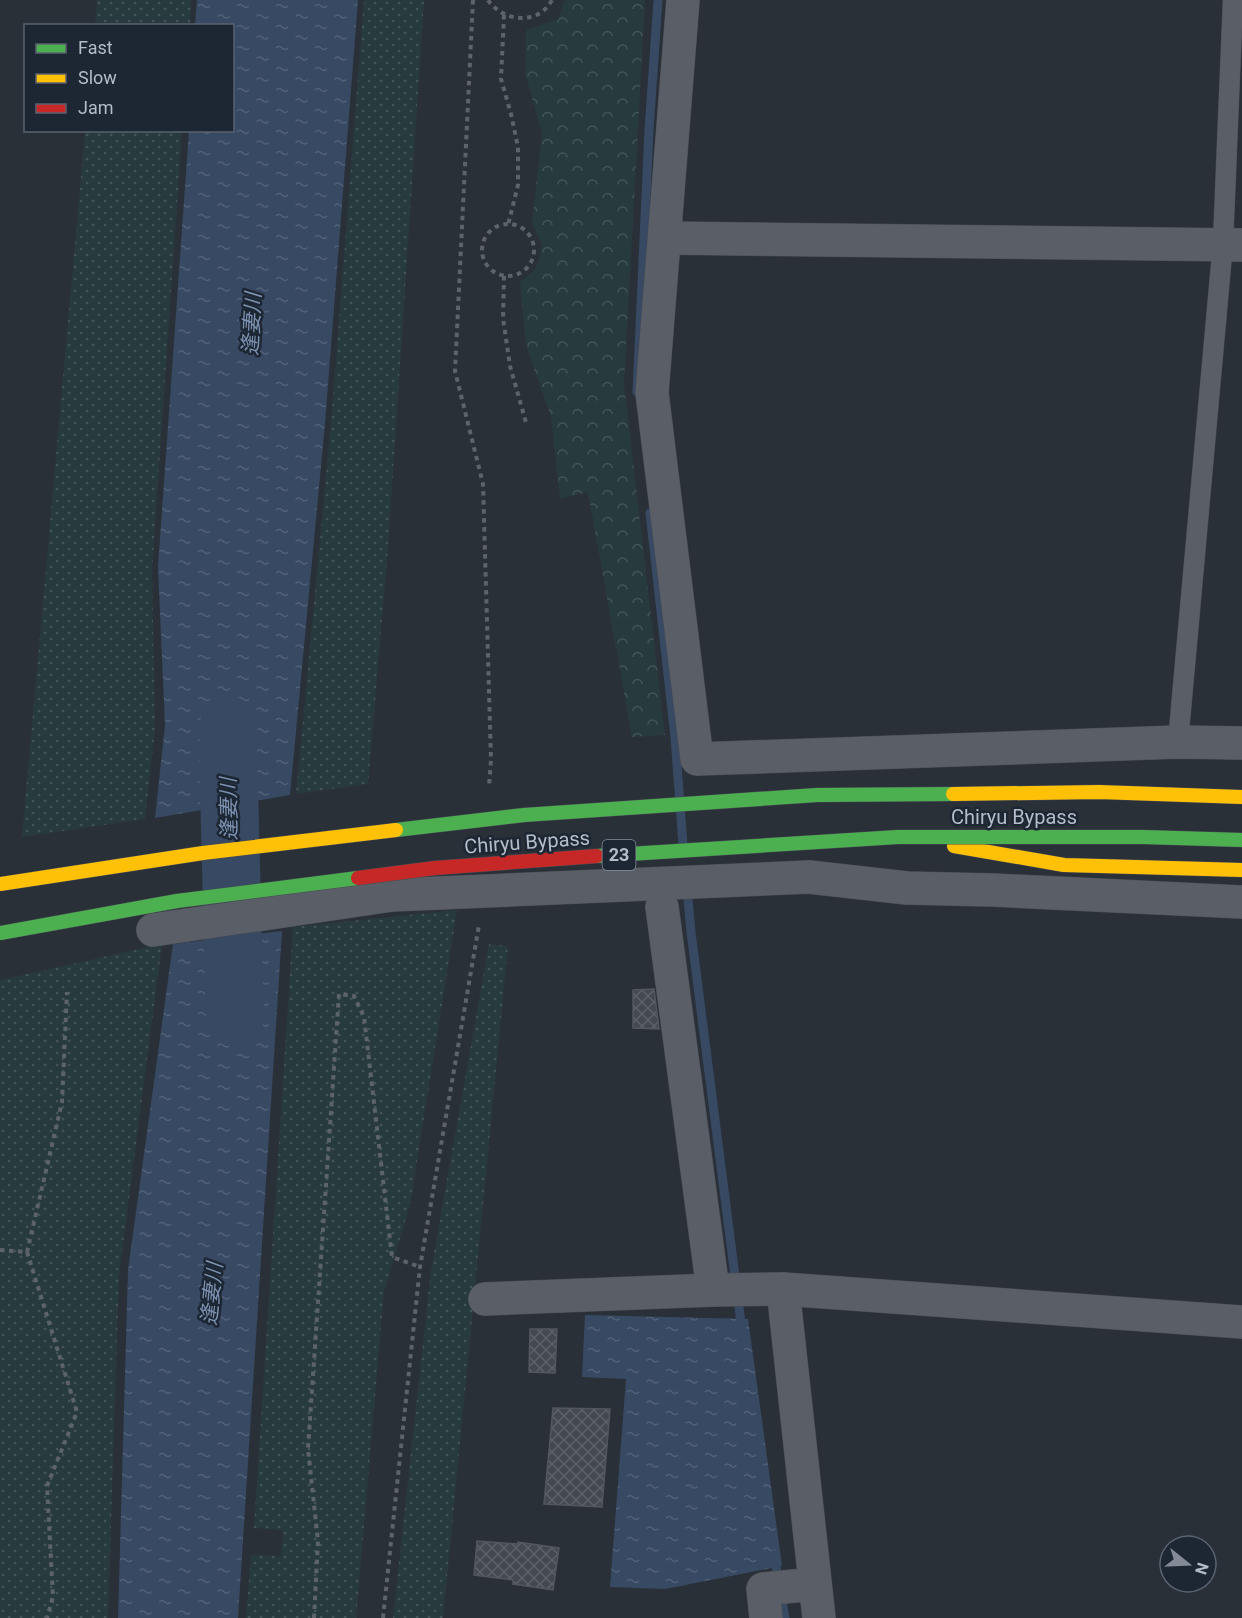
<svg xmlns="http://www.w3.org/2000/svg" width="1242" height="1618" font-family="Roboto,'Noto Sans JP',sans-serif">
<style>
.grass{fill:url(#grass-dots)}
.forest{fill:url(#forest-crowns)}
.water{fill:url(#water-ripples)}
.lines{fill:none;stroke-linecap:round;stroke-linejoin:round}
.stream{stroke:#384963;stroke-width:9}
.river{stroke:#384963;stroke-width:58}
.building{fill:url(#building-cross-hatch);stroke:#52575f;stroke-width:1.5}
.lane-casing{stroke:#484c53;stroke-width:21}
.street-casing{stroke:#484c53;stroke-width:34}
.slow-casing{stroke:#474c53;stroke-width:15}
.path{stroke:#5d636a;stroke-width:4;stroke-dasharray:4.5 4.5;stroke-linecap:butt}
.lane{stroke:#5a5e66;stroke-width:20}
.street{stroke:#5a5e66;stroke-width:33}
.slow{stroke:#ffc107;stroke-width:14}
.fast-bridge-casing{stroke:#474c53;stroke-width:15;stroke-linecap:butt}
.slow-bridge-casing{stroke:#474c53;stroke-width:15;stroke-linecap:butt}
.jam-bridge-casing{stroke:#474c53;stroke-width:15;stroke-linecap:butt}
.fast-bridge{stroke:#4caf50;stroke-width:14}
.slow-bridge{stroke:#ffc107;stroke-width:14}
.jam-bridge{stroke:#c62828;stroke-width:14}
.labels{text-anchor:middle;stroke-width:5;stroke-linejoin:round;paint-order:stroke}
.shield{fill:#1d2633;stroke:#878f9c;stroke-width:1.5}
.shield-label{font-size:18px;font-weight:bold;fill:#b4bcc9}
.street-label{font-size:20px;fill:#b4bcc9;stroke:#1d2633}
.water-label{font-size:21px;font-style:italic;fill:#7c92b1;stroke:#1d2633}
</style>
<defs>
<pattern id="grass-dots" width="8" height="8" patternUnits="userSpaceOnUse" patternTransform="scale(1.5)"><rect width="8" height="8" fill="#273a3e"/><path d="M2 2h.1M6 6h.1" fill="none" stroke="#445559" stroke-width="1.8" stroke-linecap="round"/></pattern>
<pattern id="forest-crowns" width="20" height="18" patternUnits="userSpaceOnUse" patternTransform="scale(1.5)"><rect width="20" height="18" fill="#273a3e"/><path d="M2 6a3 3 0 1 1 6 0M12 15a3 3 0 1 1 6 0" fill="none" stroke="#445559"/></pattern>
<pattern id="water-ripples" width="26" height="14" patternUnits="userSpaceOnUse" patternTransform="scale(1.5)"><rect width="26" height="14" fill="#384963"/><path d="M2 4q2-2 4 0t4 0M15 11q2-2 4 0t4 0" fill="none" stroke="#526178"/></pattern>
<pattern id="building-cross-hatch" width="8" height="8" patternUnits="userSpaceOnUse" patternTransform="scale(1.5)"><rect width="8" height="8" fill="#444950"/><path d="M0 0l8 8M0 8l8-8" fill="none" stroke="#5d6168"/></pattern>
</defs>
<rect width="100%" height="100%" fill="#2a3038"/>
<!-- grass -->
<g class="grass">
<polygon points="97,0 191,0 190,25 95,25"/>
<polygon points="364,0 424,0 388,548 368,784 296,794 331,424"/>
<polygon points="85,131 182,131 152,569 155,729 145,819 22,837"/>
<polygon points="457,910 410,1205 384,1292 356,1618 246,1618 251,1555 281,1556 283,1530 254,1528 293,927"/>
<polygon points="162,944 119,1275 108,1618 0,1618 0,980"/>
<polygon points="489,944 508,946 443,1618 393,1618 431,1270"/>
</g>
<!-- forest -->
<polygon class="forest" points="565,0 645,0 624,384 665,735 632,737 588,492 560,499 551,417 526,345 520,282 536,269 542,245 532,223 542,133 525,73 526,30 558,19"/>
<!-- water -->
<g class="water">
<polygon points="197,0 358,0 325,423 290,795 155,818 165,725 158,567 189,131 232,130 232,26 195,25"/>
<polygon points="282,931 238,1618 118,1618 128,1270 173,944"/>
<polygon points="585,1315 748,1319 782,1566 665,1589 610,1587 626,1379 582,1377"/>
</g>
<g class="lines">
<!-- stream -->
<g class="stream">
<polyline points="637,392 649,130 658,0"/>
<polyline points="650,513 675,737 683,845"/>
<polyline points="687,889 691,932 742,1331"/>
<polyline points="774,1555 785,1618"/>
</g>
<!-- river -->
<polyline class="river" points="229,725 228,752 235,1018"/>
</g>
<!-- building -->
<g class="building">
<polygon points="654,989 659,1029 633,1028 633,990"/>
<polygon points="530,1329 557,1329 555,1373 529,1372"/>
<polygon points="553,1408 610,1409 602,1507 544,1504"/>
<polygon points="477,1541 518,1544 518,1542 559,1548 553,1590 513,1584 513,1580 474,1575"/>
</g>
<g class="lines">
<defs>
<polyline id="lane" points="1178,742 1223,243 1233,0"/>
<g id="street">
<polyline points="683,0 652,393 697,759 1178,742 1242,743"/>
<polyline points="666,238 1242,245"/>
<polyline points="153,930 392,895 809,877 907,888 993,890 1242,902"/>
<polyline points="783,1289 819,1618"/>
<polyline points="713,1290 783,1289 1242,1322"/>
<polyline points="485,1299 713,1290 662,907"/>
<polyline points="766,1618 763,1589 815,1584"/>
</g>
<polyline id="slow" points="954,846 1064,865 1242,870"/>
</defs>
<!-- lane casing -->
<use href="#lane" class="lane-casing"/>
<!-- street casing -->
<use href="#street" class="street-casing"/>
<!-- slow casing -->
<use href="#slow" class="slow-casing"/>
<!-- path -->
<g class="path">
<polyline points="473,0 455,371 483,484 491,760 489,786"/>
<path d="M488 0C503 22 538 26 552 0"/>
<polyline points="504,15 501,79 511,114 518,147 518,185 508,225"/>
<circle cx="508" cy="250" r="26"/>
<polyline points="504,276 503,318 510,366 527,426"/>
<polyline points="0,1250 27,1252 62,1102 67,992"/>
<polyline points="27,1252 77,1412 47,1486 53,1597 47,1618"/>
<polyline points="314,1618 318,1541 308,1449 339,994 354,996 364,1017 392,1257 420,1267"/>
<polyline points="383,1618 420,1267 479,925"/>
</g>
<!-- lane -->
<use href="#lane" class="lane"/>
<!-- street -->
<use href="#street" class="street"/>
<!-- slow -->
<use href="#slow" class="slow"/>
<defs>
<g id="fast-bridge">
<polyline points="396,830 524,815 817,795 953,794"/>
<polyline points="597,856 898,837 1143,837 1242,840"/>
<polyline points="0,933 177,901 358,878"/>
</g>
<g id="slow-bridge">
<polyline points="953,794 1099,792 1242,797"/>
<polyline points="0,884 203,853 396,830"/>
</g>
<polyline id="jam-bridge" points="358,878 435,868 597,856"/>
</defs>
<!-- fast-bridge casing -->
<use href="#fast-bridge" class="fast-bridge-casing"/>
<!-- slow-bridge casing -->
<use href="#slow-bridge" class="slow-bridge-casing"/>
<!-- jam-bridge casing -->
<use href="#jam-bridge" class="jam-bridge-casing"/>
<!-- fast-bridge -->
<use href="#fast-bridge" class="fast-bridge"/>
<!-- slow-bridge -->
<use href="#slow-bridge" class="slow-bridge"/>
<!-- jam-bridge -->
<use href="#jam-bridge" class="jam-bridge"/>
</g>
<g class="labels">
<!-- shield labels -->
<rect class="shield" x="602.5" y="840" width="33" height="30" rx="4.5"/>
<g class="shield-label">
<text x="619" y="861">23</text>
</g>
<!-- street labels -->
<g class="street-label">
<text x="1014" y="824">Chiryu Bypass</text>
<text transform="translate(527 842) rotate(-4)" y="7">Chiryu Bypass</text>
</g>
<!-- water labels -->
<g class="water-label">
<text transform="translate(252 324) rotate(-87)" y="7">逢妻川</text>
<text transform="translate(229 809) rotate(-91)" y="7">逢妻川</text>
<text transform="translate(212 1294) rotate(-84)" y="7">逢妻川</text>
</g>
</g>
<!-- legend -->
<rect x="24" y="24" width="210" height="108" fill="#1d2633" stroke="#59626f" stroke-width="1.5"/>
<rect x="36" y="44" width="30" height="9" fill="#4caf50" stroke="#59626f" stroke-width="1.5"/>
<text x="78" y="54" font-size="18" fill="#b4bcc9">Fast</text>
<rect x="36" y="74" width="30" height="9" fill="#ffc107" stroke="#59626f" stroke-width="1.5"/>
<text x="78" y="84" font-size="18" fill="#b4bcc9">Slow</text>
<rect x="36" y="104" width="30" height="9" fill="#c62828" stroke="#59626f" stroke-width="1.5"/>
<text x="78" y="114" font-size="18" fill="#b4bcc9">Jam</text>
<!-- north arrow -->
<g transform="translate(1188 1564) rotate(108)"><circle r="28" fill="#1d2633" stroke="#59626f" stroke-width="1.5"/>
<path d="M0-4.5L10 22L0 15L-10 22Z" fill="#848b96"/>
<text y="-9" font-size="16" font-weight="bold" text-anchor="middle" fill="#b4bcc9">N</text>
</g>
</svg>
